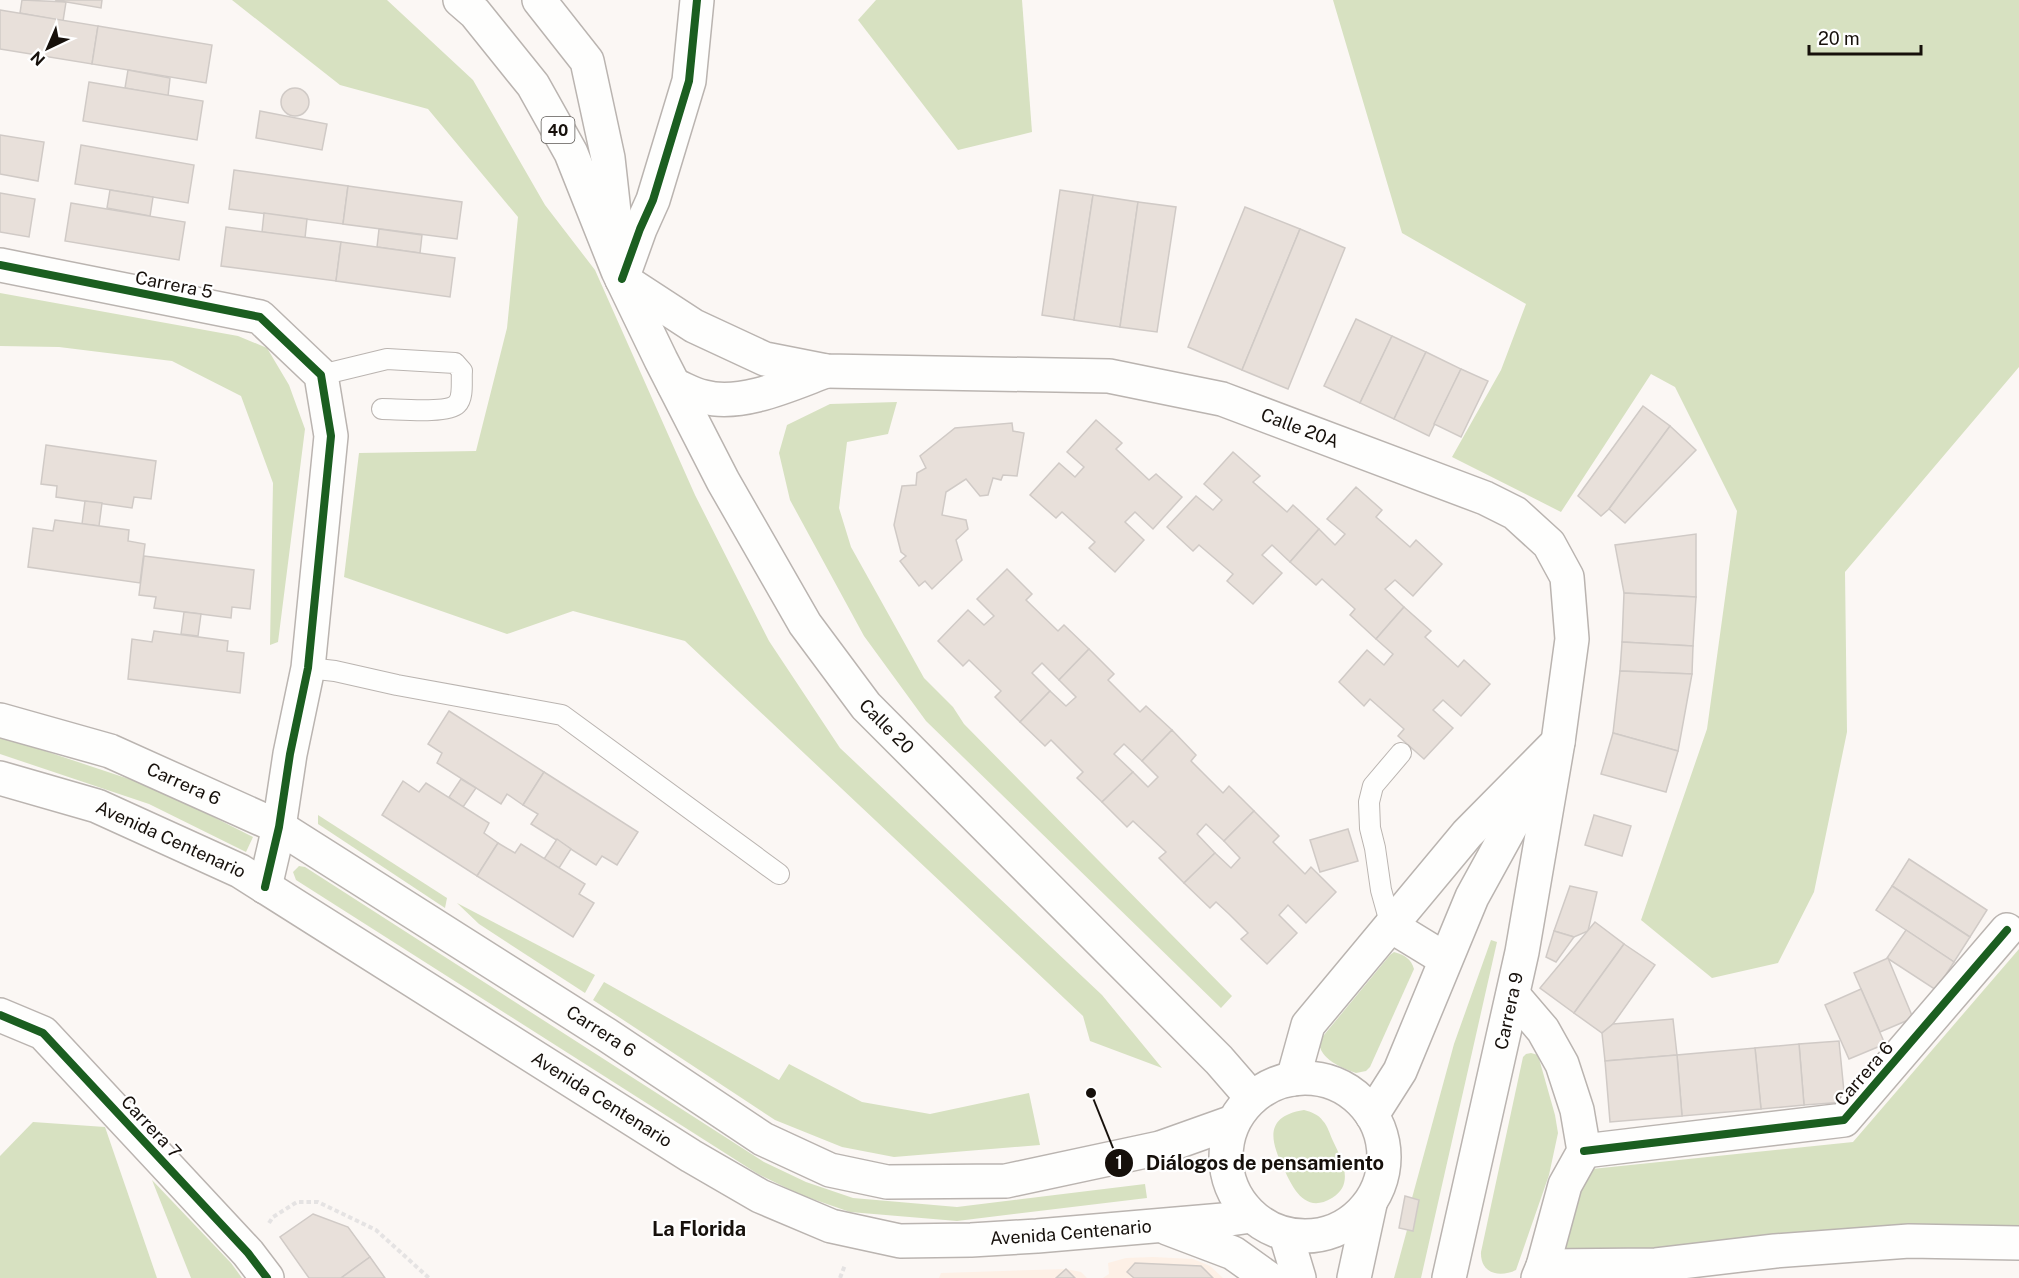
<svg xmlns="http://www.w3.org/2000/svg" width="2019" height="1278" font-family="'Public Sans',sans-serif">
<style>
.built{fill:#fdf0e6}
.green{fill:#d7e1c1}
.building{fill:#e8e0da;stroke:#d0cac6;stroke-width:1.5}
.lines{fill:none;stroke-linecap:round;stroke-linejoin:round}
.service-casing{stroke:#bab4b0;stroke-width:22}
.minor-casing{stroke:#bab4b0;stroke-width:36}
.secondary-casing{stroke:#bab4b0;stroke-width:36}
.primary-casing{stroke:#bab4b0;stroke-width:36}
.path{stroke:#e5e3e3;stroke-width:4;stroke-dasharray:4.5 3;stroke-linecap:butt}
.service{stroke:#fefefd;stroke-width:20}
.minor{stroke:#fefefd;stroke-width:33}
.secondary{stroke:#fefefd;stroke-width:33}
.primary{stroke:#fefefd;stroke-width:33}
.cycleway-casing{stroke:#fff;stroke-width:11}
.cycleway{stroke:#1b5e20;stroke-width:8}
.labels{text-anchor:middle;stroke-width:4.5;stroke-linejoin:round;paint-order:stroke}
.shield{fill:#fff;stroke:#5c5854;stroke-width:1.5}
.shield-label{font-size:16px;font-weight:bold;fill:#16100b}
.street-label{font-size:18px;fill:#16100b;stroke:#fff}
.neighbourhood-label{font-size:20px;font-weight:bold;fill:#16100b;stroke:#fff}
.leader{fill:none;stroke:#16100b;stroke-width:2}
.callout-dot{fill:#16100b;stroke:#fff;stroke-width:2}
.mark-label{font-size:18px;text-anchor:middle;font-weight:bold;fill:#fff}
.callout-label{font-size:20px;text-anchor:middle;font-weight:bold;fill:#16100b;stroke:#fff;stroke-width:4.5;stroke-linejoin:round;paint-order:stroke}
</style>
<rect width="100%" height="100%" fill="#fbf7f4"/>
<!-- built -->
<g class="built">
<polygon points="1153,1257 1193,1259 1210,1266 1223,1278 1103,1278 1109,1274 1108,1263 1126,1258"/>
<polygon points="1066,1269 1081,1272 1087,1278 939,1278 941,1273"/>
</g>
<!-- green -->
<g class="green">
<polygon points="232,0 387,0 473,80 545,205 595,270 695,495 769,641 840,748 1102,995 1162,1068 1090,1041 1083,1016 685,641 573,611 507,634 344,577 359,453 476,451 507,328 518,217 428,109 340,85"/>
<polygon points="876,0 1022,0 1032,132 958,150 858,20"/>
<polygon points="1333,0 2019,0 2019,367 1845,572 1847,732 1814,892 1778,963 1712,978 1641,920 1707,729 1737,511 1675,387 1651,374 1561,512 1452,457 1501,370 1526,304 1402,233"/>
<polygon points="0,293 238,336 267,348 289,385 305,429 278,642 270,645 273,483 241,396 172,361 59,347 0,346"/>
<polygon points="897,402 888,434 847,442 839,508 851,547 924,678 953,707 964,724 1232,996 1221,1008 926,721 864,636 790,500 779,453 787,425 830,404"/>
<polygon points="0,736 156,788 253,837 246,852 149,804 0,754"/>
<polygon points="318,815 447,898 445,908 318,824"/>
<polygon points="299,866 305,867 764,1162 806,1182 853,1198 957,1207 1145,1184 1147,1198 957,1221 850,1212 801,1195 758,1174 296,880 293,872"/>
<polygon points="457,903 595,975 585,993 479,924"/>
<polygon points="1491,940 1497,942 1421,1278 1394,1278 1407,1230 1413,1231 1419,1200 1412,1198 1454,1044"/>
<polygon points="2019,949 2019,1243 1775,1251 1556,1251 1579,1188 1592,1169 1853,1142"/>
<path d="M1394 952C1405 955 1411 959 1414 969L1370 1067 1366 1071 1356 1073C1342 1068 1319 1059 1319 1041L1390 955Z"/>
<polygon points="604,982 779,1080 789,1064 862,1102 930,1114 1029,1093 1040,1145 894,1157 842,1147 775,1120 593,1000"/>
<path d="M1531 1053 1538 1055 1555 1115 1558 1133 1549 1175 1516 1270C1500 1278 1480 1274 1481 1252L1523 1057 1526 1054Z"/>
<path d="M1304 1110C1311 1112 1318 1114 1323 1121 1328 1126 1330 1135 1333 1141 1342 1160 1355 1184 1332 1198 1304 1215 1292 1186 1283 1167 1269 1138 1266 1116 1304 1110Z"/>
<polygon points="33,1122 105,1127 157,1278 0,1278 0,1156"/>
<polygon points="152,1180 231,1263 242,1278 191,1278"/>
</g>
<!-- building -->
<g class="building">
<polygon points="22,0 66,2 63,21 20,13"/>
<polygon points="55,0 102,0 101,8"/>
<polygon points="0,10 98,26 92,64 0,49"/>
<polygon points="98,26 212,45 206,83 92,64"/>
<polygon points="128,70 170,78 168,96 125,88"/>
<polygon points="89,82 203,101 197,140 83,121"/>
<circle cx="295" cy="102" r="14"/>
<polygon points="260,111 327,124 322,150 256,138"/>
<polygon points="0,135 44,142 38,181 0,174"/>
<polygon points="81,145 194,165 188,203 75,184"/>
<polygon points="234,170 348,186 343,224 229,209"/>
<polygon points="348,186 462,202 457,239 343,224"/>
<polygon points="110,190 153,197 150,216 107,208"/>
<polygon points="1060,190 1093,195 1074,320 1042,315"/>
<polygon points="0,193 35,199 29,237 0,232"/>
<polygon points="1093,195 1138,202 1120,327 1074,320"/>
<polygon points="1138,202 1176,207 1157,332 1120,327"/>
<polygon points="71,203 185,222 179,260 65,241"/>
<polygon points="1245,207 1300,229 1242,370 1188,347"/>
<polygon points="264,213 307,219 305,238 262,232"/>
<polygon points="226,227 341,242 336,281 221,266"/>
<polygon points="379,229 422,235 420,253 377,247"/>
<polygon points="1300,229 1345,248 1288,389 1242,370"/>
<polygon points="341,242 455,258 450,297 336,281"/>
<polygon points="1356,319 1392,336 1360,403 1324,386"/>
<polygon points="1392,336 1426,352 1394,419 1360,403"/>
<polygon points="1426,352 1461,369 1429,436 1394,419"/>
<polygon points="1461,369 1488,381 1461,437 1434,424"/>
<polygon points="1643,406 1670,426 1609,509 1601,516 1578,496"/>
<polygon points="1096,420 1122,443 1116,449 1149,480 1156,474 1182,497 1153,529 1135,512 1125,522 1144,540 1115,572 1089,548 1095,542 1062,512 1056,518 1030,495 1059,463 1075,477 1084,467 1067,452"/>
<polygon points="1012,423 1013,431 1024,433 1017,476 1003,475 1001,480 993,478 988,495 980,496 966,479 946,492 942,515 966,520 968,529 956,540 962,560 932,589 925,581 919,586 900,561 906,556 901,552 894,525 902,486 916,485 917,473 926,468 920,456 955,428"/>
<polygon points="1670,426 1696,450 1625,523 1609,509"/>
<polygon points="46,445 156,461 151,499 134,497 132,508 56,497 57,486 41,484"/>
<polygon points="1233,452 1260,476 1253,482 1287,512 1293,505 1319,529 1290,562 1272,545 1262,555 1282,573 1253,604 1227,581 1233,574 1199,545 1193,551 1167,527 1196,496 1213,510 1222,500 1204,484"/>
<polygon points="1356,487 1382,510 1376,517 1410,547 1416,540 1442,564 1413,596 1395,580 1385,589 1404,607 1376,639 1350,615 1355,609 1322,579 1316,585 1290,562 1319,529 1335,545 1345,534 1327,519"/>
<polygon points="85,501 102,503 99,526 82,524"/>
<polygon points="55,520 129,530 128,541 145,544 140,583 28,567 33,528 53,531"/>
<polygon points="1696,534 1696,597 1624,593 1615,545"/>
<polygon points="144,556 254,570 250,609 232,607 231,618 154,608 156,597 139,595"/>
<polygon points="1007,569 1032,594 1026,600 1058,631 1064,625 1089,649 1059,680 1042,663 1032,673 1050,691 1020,722 995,697 1001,691 969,660 963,666 938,641 968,610 984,625 994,616 977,599"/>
<polygon points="1624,593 1696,597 1693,646 1622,642"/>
<polygon points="1404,607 1431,631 1425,637 1458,667 1464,660 1490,684 1461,716 1443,700 1433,710 1453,728 1424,759 1398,736 1404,729 1370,699 1364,706 1339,682 1367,650 1384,665 1393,654 1376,639"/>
<polygon points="184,612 201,614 198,636 181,634"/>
<polygon points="154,631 228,641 227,651 244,653 240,693 128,679 132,639 152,642"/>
<polygon points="1622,642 1693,646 1692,674 1620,671"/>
<polygon points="1089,649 1114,674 1108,680 1140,712 1146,706 1172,730 1142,761 1124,744 1114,754 1133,772 1102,802 1077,778 1083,772 1051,740 1045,746 1020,722 1050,691 1066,706 1076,697 1059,680"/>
<polygon points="1620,671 1692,674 1678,751 1613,733"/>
<polygon points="449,711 544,772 523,805 507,794 501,804 437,763 442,753 428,744"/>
<polygon points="1172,730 1196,755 1191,761 1223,793 1229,786 1254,811 1224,841 1206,824 1197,834 1215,853 1184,883 1159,858 1166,852 1133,821 1127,827 1102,802 1133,772 1148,787 1158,777 1142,761"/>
<polygon points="1613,733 1678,751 1666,792 1601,774"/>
<polygon points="544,772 638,832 617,865 602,856 596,865 531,824 538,814 523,805"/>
<polygon points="461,779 476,788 463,807 449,797"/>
<polygon points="403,781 419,792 426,783 489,823 484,833 498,843 477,876 382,815"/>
<polygon points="1254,811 1279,836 1273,842 1305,874 1311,867 1336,892 1306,923 1288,905 1279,915 1297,933 1267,964 1241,939 1248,933 1229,914 1216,902 1210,908 1184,883 1215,853 1231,868 1240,858 1224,841"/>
<polygon points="1594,815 1631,826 1622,856 1585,845"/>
<polygon points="1348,829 1358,861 1320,872 1310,840"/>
<polygon points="557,839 571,849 559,868 544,859"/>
<polygon points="498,843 515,853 521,844 585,884 579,894 594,903 573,937 477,876"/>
<polygon points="1909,859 1987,910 1970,937 1892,886"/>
<polygon points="1570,886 1597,892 1588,931 1574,937 1554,931"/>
<polygon points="1892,886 1970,937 1954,962 1876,910"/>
<polygon points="1595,922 1624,944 1574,1013 1540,988"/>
<polygon points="1906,930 1954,962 1936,990 1887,958"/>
<polygon points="1554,931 1574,937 1556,962 1546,957"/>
<polygon points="1624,944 1655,965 1613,1024 1602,1033 1574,1013"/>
<polygon points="1888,958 1913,1018 1880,1032 1854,973"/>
<polygon points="1861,989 1885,1044 1849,1059 1825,1005"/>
<polygon points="1673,1019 1677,1055 1605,1061 1602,1033 1613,1024"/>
<polygon points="1839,1041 1845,1102 1804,1105 1799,1044"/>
<polygon points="1799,1044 1804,1105 1761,1109 1755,1048"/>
<polygon points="1755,1048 1761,1109 1682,1116 1677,1055"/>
<polygon points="1677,1055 1682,1116 1610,1122 1605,1061"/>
<polygon points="1405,1196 1419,1200 1413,1231 1399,1228"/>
<polygon points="313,1214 348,1227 370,1257 341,1278 309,1278 280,1237"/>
<polygon points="370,1257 385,1278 341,1278"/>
<polygon points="1135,1263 1201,1266 1213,1278 1134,1278 1127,1272"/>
<polygon points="1066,1269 1075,1278 1056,1278"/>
</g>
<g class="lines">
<defs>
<g id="service">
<path d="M321 375 387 359 455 363 462 371C461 380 464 397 457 404 447 414 398 409 382 409"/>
<polyline points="308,668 335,671 397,685 562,715 779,874"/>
<polyline points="1391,926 1381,890 1375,848 1370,828 1369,802 1373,786 1401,753"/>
</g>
<g id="minor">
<polyline points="0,265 260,317 321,375 331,436 308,668 290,754 279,827 265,887"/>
<polyline points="622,279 640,229 653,200 689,81 697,0"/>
<polyline points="1513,995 1543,1030 1562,1064 1577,1110 1584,1151 1565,1185 1543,1266 1538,1278"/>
<polyline points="0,1015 43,1033 248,1253 267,1278"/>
<polyline points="1584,1151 1844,1120 2007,930"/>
<polyline points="1543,1266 1656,1265 1775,1251 1909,1241 2019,1243"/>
</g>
<g id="secondary">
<path id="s1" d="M0 720 110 751 279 827 607 1035 763 1139 830 1170 887 1182 1006 1181 1160 1148 1233 1122"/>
<path id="s2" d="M0 778 97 806 240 871 691 1156 760 1196 831 1226 900 1241 971 1240 1037 1236 1223 1220 1251 1216"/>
<polyline points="1167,1228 1233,1253 1268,1278"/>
</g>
<g id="primary">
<path id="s3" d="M460 0 475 13 533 85 571 153 618 271 661 360 723 481 805 624 866 706 1219 1060 1252 1098"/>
<polyline points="539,0 587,61 608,158 617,239"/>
<path id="s4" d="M622 279 694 326 765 359 826 371 1109 376 1222 399 1485 498 1515 513 1549 544 1567 577 1572 639 1558 742 1522 952 1449 1278"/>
<path d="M674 385C684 389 694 395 704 397 742 407 791 384 826 371"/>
<polyline points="1391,926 1445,959"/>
<circle cx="1305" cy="1157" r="79"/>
<polyline points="1293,1079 1308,1025 1467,834 1558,742"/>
<polyline points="1372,1115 1400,1071 1472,897 1538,777"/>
<polyline points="1286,1235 1299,1278"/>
<polyline points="1354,1278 1370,1204"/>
</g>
</defs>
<!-- service casing -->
<use href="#service" class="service-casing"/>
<!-- minor casing -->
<use href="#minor" class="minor-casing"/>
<!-- secondary casing -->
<use href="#secondary" class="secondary-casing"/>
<!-- primary casing -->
<use href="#primary" class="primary-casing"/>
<!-- path -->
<g class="path">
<polyline points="269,1223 273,1217 297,1202 318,1202 376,1230 429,1278"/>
<polyline points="840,1278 845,1265"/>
</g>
<!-- service -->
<use href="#service" class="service"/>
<!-- minor -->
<use href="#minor" class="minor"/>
<!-- secondary -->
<use href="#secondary" class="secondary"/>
<!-- primary -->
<use href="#primary" class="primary"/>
<defs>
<g id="cycleway">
<polyline points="0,265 260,317 321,375 331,436 308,668 290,754 279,827 265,887"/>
<polyline points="622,279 640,229 653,200 689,81 697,0"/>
<polyline points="0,1015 43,1033 248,1253 267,1278"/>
<polyline points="1584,1151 1844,1120 2007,930"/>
</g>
</defs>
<!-- cycleway casing -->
<use href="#cycleway" class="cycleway-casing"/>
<!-- cycleway -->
<use href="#cycleway" class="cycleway"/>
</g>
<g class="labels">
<!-- shield labels -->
<rect class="shield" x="541.5" y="117" width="33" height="26" rx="4.5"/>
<g class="shield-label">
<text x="558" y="136">40</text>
</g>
<!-- street labels -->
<g class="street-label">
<text transform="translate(174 285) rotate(11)" y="6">Carrera 5</text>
<text dy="6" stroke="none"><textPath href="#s4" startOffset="708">Calle 20A</textPath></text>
<text dy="6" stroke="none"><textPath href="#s3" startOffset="848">Calle 20</textPath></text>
<text dy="6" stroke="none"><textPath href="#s1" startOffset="195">Carrera 6</textPath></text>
<text dy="6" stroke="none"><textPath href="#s2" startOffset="182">Avenida Centenario</textPath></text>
<text transform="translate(1509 1011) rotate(-78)" y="6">Carrera 9</text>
<text dy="6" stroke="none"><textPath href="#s1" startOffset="681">Carrera 6</textPath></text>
<text transform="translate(1864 1074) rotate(-49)" y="6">Carrera 6</text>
<text dy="6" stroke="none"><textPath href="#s2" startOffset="686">Avenida Centenario</textPath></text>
<text transform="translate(151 1127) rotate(47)" y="6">Carrera 7</text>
<text dy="6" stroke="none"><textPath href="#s2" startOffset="1190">Avenida Centenario</textPath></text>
</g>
<!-- neighbourhood labels -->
<g class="neighbourhood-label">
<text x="699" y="1236">La Florida</text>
</g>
</g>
<!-- callouts -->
<path class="leader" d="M1091 1093L1119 1163"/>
<g class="callout-dot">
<circle cx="1091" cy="1093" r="6"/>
<circle cx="1119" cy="1163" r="15"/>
</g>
<g class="mark-label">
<text x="1119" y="1169">1</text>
</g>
<g class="callout-label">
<text x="1265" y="1170">Diálogos de pensamiento</text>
</g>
<!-- north arrow -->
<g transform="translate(48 48) rotate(224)" stroke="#ffffff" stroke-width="4.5" paint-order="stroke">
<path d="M0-4.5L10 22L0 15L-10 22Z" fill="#16100b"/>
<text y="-9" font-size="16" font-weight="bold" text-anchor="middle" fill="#16100b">N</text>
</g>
<!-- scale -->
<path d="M1809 45v9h112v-9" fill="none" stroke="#16100b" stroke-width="3"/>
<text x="1818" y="45" font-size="18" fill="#16100b" stroke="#ffffff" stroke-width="4.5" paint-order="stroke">20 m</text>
</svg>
